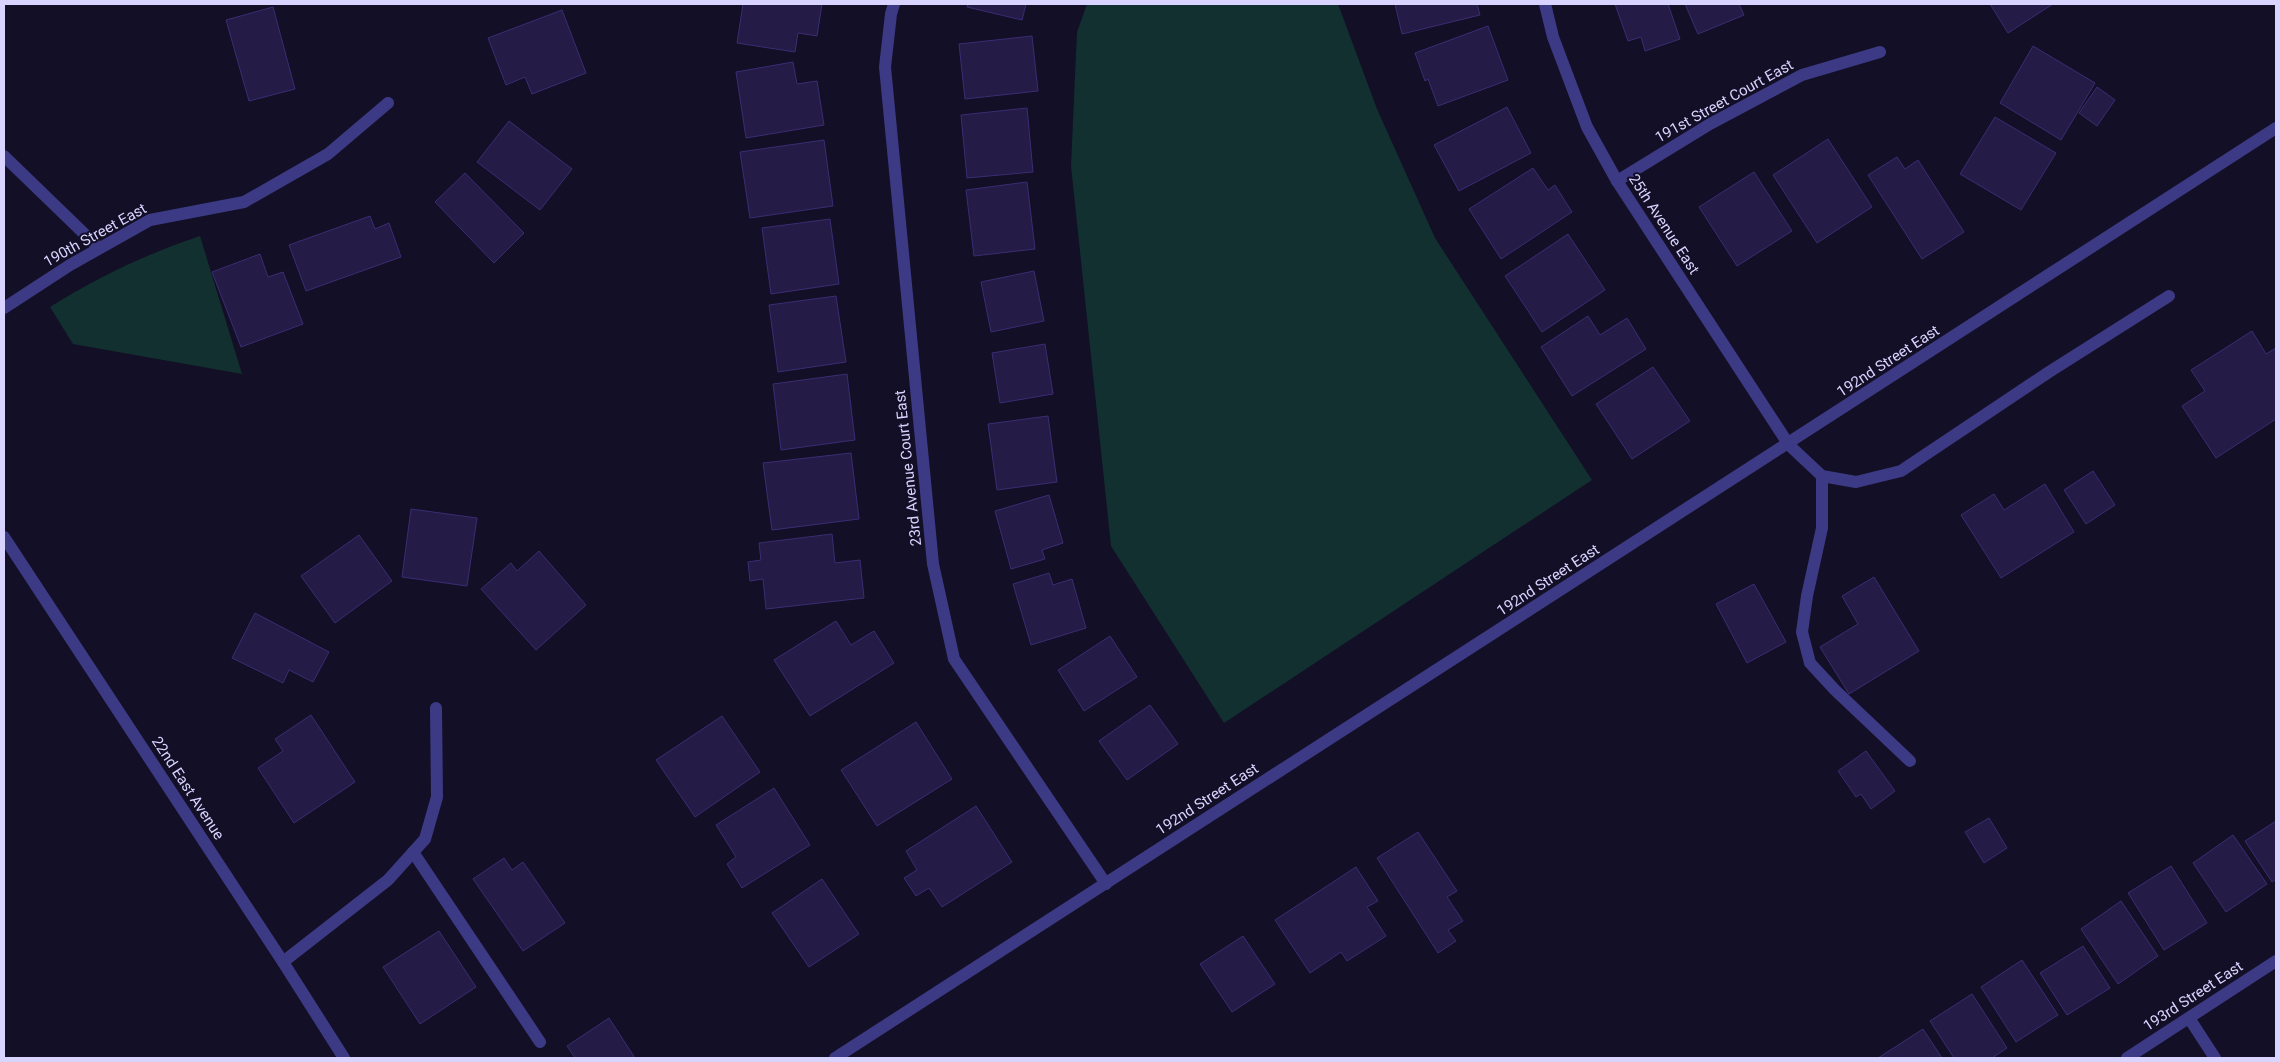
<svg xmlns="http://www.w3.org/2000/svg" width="2280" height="1062" font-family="Roboto,sans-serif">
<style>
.green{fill:#12302f}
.building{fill:#241b47;stroke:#3b2d73}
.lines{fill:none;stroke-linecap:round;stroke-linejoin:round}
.service{stroke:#3d3a85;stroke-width:12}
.minor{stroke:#3d3a85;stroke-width:12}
.tertiary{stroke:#3d3a85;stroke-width:12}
.labels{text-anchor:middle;stroke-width:4;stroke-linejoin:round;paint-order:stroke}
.street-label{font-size:15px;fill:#d9d4ff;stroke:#130f26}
</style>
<rect width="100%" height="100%" fill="#130f26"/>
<!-- green -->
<g class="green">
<polygon points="1087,4 1338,4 1377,109 1435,238 1592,480 1224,723 1111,546 1071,166 1077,32"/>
<path d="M200 236 242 374 73 344 50 307C98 277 146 254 200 236Z"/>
</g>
<!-- building -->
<g class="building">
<polygon points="743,4 822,4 817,36 798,33 795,52 737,43"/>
<polygon points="968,4 1026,4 1022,20 967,7"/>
<polygon points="1395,4 1477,4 1480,15 1402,34"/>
<polygon points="1615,4 1668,4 1680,39 1645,51 1641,37 1628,41"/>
<polygon points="1685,4 1739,4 1744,15 1698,34"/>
<polygon points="1990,4 2053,4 2008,33"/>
<polygon points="273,7 295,89 249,101 226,20"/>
<polygon points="562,10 586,73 532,94 525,77 506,85 488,38"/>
<polygon points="1488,26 1508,80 1438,106 1428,79 1425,81 1415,53"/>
<polygon points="1032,36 1038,91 965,99 959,44"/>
<polygon points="2033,46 2095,83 2061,140 2000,103"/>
<polygon points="793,62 797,84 817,81 824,125 746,138 736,72"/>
<polygon points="2097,87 2115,100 2097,126 2079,113"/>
<polygon points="1507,107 1531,153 1459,191 1434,145"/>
<polygon points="1027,108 1033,172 967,178 961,115"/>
<polygon points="1995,117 2056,153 2021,210 1960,174"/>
<polygon points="509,121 572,169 540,210 477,162"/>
<polygon points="1828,139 1872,207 1817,243 1773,175"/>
<polygon points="824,140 833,206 750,218 740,152"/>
<polygon points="1897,157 1905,169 1918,160 1964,232 1922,259 1868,175"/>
<polygon points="1533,168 1548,190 1555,185 1572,212 1501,259 1469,209"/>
<polygon points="1754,172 1792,231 1737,266 1699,207"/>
<polygon points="465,173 524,233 494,263 435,202"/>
<polygon points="1027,182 1035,249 974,256 966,190"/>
<polygon points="370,216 375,229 389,223 401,257 306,291 289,245"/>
<polygon points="830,219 839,284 771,294 762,228"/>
<polygon points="1568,234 1605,290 1542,332 1505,276"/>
<polygon points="260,254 268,277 283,272 303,324 241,347 212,272"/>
<polygon points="1034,271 1044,321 991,332 981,282"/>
<polygon points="836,296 846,362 778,372 769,305"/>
<polygon points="1588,316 1600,335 1627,318 1646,349 1572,396 1541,347"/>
<polygon points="2252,331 2266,354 2276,348 2276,419 2216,458 2182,406 2205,391 2191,370"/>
<polygon points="1045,344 1053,394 1000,403 992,353"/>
<polygon points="1653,367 1690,421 1632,459 1596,404"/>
<polygon points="847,374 855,440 781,450 773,384"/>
<polygon points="1048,416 1057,482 997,490 988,424"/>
<polygon points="851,453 859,519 772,530 763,463"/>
<polygon points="2093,471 2115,505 2086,524 2064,490"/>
<polygon points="2045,484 2074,532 2001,578 1961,515 1994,494 2004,510"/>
<polygon points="1049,495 1063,543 1042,550 1045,559 1011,569 995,511"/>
<polygon points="411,509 477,518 467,586 402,577"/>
<polygon points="832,534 835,563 860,560 864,598 766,609 763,579 750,581 748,562 761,560 759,543"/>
<polygon points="359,535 392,581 335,623 301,576"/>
<polygon points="539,551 586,605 536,650 481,589 511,563 517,571"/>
<polygon points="1049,573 1053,585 1072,579 1086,628 1031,645 1013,584"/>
<polygon points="1874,577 1919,651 1849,694 1820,647 1858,624 1842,596"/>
<polygon points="1754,584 1786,642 1747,663 1716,604"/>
<polygon points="255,613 329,652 313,682 289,670 283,683 232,658"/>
<polygon points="836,621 851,645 874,631 894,663 810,716 774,660"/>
<polygon points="1110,636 1137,677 1084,711 1058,670"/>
<polygon points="1150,705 1178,744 1127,780 1099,741"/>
<polygon points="311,715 355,782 294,823 258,768 283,751 275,739"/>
<polygon points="722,716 760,772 695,817 656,760"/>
<polygon points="916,722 952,779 877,826 841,770"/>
<polygon points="1866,751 1895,791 1871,809 1861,794 1856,797 1838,771"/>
<polygon points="774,788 810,845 742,888 727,864 736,857 716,825"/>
<polygon points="976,806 1012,862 942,907 929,888 916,896 904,878 917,870 906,851"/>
<polygon points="1989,818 2007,848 1984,863 1965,832"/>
<polygon points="2276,821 2276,879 2272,882 2245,841"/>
<polygon points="1418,832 1457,891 1447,897 1463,921 1448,930 1456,941 1438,953 1377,858"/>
<polygon points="2233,835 2267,884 2226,912 2193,863"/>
<polygon points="504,858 512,870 523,862 565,923 523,951 473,879"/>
<polygon points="2171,866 2207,923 2164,950 2128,893"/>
<polygon points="1356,867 1378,901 1367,907 1386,936 1347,961 1341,952 1310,973 1275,920"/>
<polygon points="822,879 859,934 809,967 772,913"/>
<polygon points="2121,901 2158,956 2118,984 2081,929"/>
<polygon points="439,931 476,987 420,1024 383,967"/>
<polygon points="1243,936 1275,984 1232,1012 1200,964"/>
<polygon points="2083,946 2110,988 2067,1015 2040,973"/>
<polygon points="2022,960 2058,1015 2016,1042 1981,987"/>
<polygon points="1972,994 2007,1048 1992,1058 1954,1058 1930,1021"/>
<polygon points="609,1018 635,1058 575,1058 567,1046"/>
<polygon points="1923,1029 1942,1058 1878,1058"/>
</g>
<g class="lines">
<!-- service -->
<g class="service">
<polyline points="4,156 99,248"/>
<polyline points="1789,445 1822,476 1856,482 1901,471 2049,372 2169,296"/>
<polyline points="1822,476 1822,528 1807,596 1802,632 1810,663 1835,690 1910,761"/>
<polyline points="413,852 540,1042"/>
</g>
<!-- minor -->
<g class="minor">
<polyline points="894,4 891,14 885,67 933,564 954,659 1106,884"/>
<polyline points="1545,4 1553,37 1587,127 1617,181 1789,445"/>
<polyline points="1617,181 1710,124 1802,75 1880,52"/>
<polyline points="4,308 70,265 150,220 244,202 328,154 388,103"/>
<polyline points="283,962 388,880 425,839 437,797 436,708"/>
<polyline points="2189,1018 2215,1058"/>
<polyline points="2127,1058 2276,961"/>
</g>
<!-- tertiary -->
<g class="tertiary">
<polyline points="4,537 283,962 344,1058"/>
<polyline points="835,1058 2276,128"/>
</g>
</g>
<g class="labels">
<!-- street labels -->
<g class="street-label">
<text transform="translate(1724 101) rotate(-29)" y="5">191st Street Court East</text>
<text transform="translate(1664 224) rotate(57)" y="5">25th Avenue East</text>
<text transform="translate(95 235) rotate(-29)" y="5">190th Street East</text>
<text transform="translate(1888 361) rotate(-33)" y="5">192nd Street East</text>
<text transform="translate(908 468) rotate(-96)" y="5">23rd Avenue Court East</text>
<text transform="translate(1548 580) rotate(-33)" y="5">192nd Street East</text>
<text transform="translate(188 788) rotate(57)" y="5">22nd East Avenue</text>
<text transform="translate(1207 799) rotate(-33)" y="5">192nd Street East</text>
<text transform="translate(2193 996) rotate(-33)" y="5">193rd Street East</text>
</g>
</g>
<!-- border -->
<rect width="2280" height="1062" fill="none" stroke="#d9d4ff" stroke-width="10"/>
</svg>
